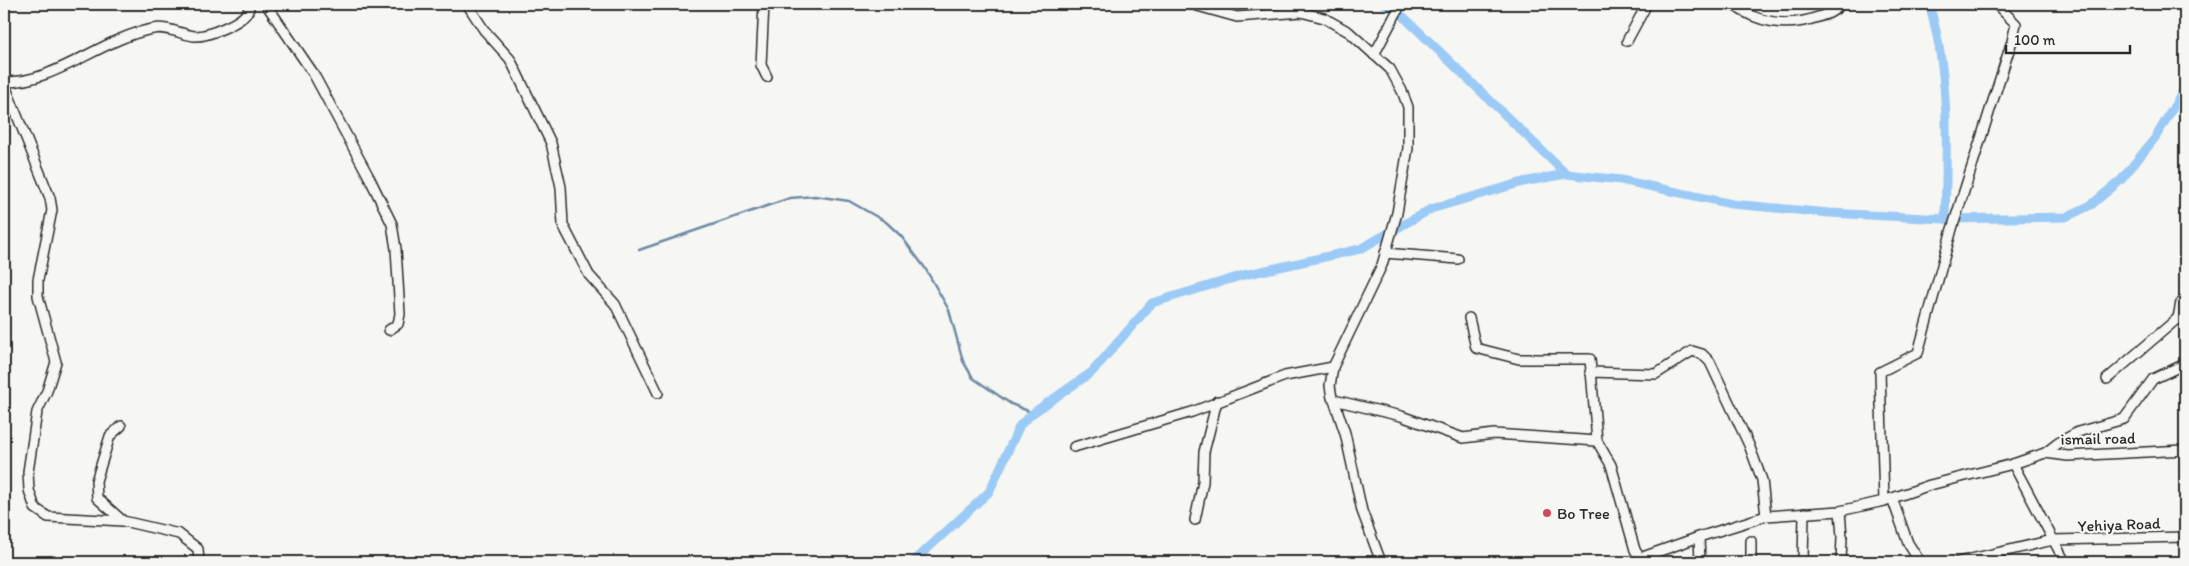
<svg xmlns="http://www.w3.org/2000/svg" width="2189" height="566" font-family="Itim,sans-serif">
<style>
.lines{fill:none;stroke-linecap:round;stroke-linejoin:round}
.stream{stroke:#6e8aa5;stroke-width:2.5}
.canal{stroke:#9bcaf6;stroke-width:9}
.minor-casing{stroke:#2b2b2b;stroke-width:12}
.minor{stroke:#f6f6f2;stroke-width:9}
.poi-dot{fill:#d1495b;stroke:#f6f6f2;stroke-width:2}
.labels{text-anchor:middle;stroke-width:4.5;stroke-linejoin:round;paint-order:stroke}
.street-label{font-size:16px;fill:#2b2b2b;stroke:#f6f6f2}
.poi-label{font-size:16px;fill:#2b2b2b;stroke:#f6f6f2;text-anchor:start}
</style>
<rect width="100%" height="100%" fill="#f6f6f2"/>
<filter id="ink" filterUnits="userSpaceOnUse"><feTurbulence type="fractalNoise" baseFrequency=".02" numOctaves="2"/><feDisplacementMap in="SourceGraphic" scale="10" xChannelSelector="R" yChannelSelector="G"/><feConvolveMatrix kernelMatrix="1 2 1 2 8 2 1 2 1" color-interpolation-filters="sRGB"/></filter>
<g filter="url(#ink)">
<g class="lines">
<!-- stream -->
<polyline class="stream" points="639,250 790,198 815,196 849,201 886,222 901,236 925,268 949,310 963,361 973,378 1011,404 1033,413"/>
<!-- canal -->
<g class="canal">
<polyline points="1385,4 1390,7"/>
<path d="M1929 4C1950 72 1947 148 1945 219"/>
<polyline points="1404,17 1566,174"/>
<polyline points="913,562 989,492 1020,425 1033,413 1092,372 1152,303 1244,275 1360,249 1431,209 1523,182 1566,174 1621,180 1732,204 1829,213 1945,219 2066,217 2091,205 2121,180 2155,138 2185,88"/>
</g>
<defs>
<g id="minor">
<polyline points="266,4 313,73 369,177 392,224 396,249 400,314 398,324 389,330"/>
<polyline points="467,4 484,30 510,59 551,143 561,187 563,225 589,275 615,304 658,393"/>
<polyline points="764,4 761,65 767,77"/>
<polyline points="1190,4 1237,17 1301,12 1324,18 1349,32 1390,69 1402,91 1408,107 1408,148 1397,213 1382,265 1333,367 1330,386 1332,398 1334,400 1345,433 1362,511 1381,562"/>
<path d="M1732 4C1757 23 1787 28 1818 17 1828 14 1834 12 1841 4"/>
<polyline points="1627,41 1647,4"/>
<polyline points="1374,55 1401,4"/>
<path d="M4 82C57 83 101 38 153 29 167 26 180 34 194 36 206 37 242 23 248 11 249 9 249 6 249 4"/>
<polyline points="4,83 50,198 52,210 38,280 38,296 56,362 47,391 37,412 28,472 29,490 35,508 48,517 123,521 179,534 198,549 199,562"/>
<polyline points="1385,253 1458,259"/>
<polyline points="2185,300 2181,302 2178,318 2185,322"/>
<polyline points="1469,318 1476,348 1519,359 1590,359 1597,441"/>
<polyline points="1590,372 1656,374 1692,351 1702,354 1710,362 1749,445 1762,480 1766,516"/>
<polyline points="2107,379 2178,318"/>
<polyline points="1334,400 1401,416 1463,438 1494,434 1597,441 1611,465 1635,550 1640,558"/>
<polyline points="121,426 110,436 96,481 97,498 123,521"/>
<polyline points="1074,447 1192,412 1285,376 1333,367"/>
<polyline points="2045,453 2058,443 2078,432 2124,419 2153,379 2185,364"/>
<polyline points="2013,464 2045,453 2068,456 2185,450"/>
<polyline points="1892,498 1908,543 1920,562"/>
<polyline points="1884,501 1880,372 1918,353 1952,229 2012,41 2016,24 1996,4"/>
<polyline points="1840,511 1842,537 1841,562"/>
<polyline points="1195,520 1203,482 1204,452 1217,401"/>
<polyline points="1699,537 1700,562"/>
<polyline points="1640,562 1640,558 1699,537 1766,516 1840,511 1884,501 1930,485 2013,464 2065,562"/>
<polyline points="1751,562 1751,541"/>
<polyline points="1803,562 1804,513"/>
<polyline points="1958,562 2053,540 2185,537"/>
</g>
</defs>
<!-- minor casing -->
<use href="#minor" class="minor-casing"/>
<!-- minor -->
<use href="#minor" class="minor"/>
</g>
</g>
<!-- markers -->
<circle class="poi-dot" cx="1547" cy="513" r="5"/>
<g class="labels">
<!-- street labels -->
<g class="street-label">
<text transform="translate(2098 438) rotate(-1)" y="6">ismail road</text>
<text transform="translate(2119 524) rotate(-2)" y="6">Yehiya Road</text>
</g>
<!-- poi labels -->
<g class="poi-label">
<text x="1557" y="519">Bo Tree</text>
</g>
</g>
<!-- margin -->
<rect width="2189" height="566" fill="none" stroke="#f6f6f2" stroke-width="20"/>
<rect x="10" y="10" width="2169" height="546" fill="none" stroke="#2b2b2b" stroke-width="2" filter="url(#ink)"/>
<!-- scale -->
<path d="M2006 45v8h124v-8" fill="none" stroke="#2b2b2b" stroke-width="2.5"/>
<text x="2014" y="45" font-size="15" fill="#2b2b2b" stroke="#f6f6f2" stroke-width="4" paint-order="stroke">100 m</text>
</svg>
